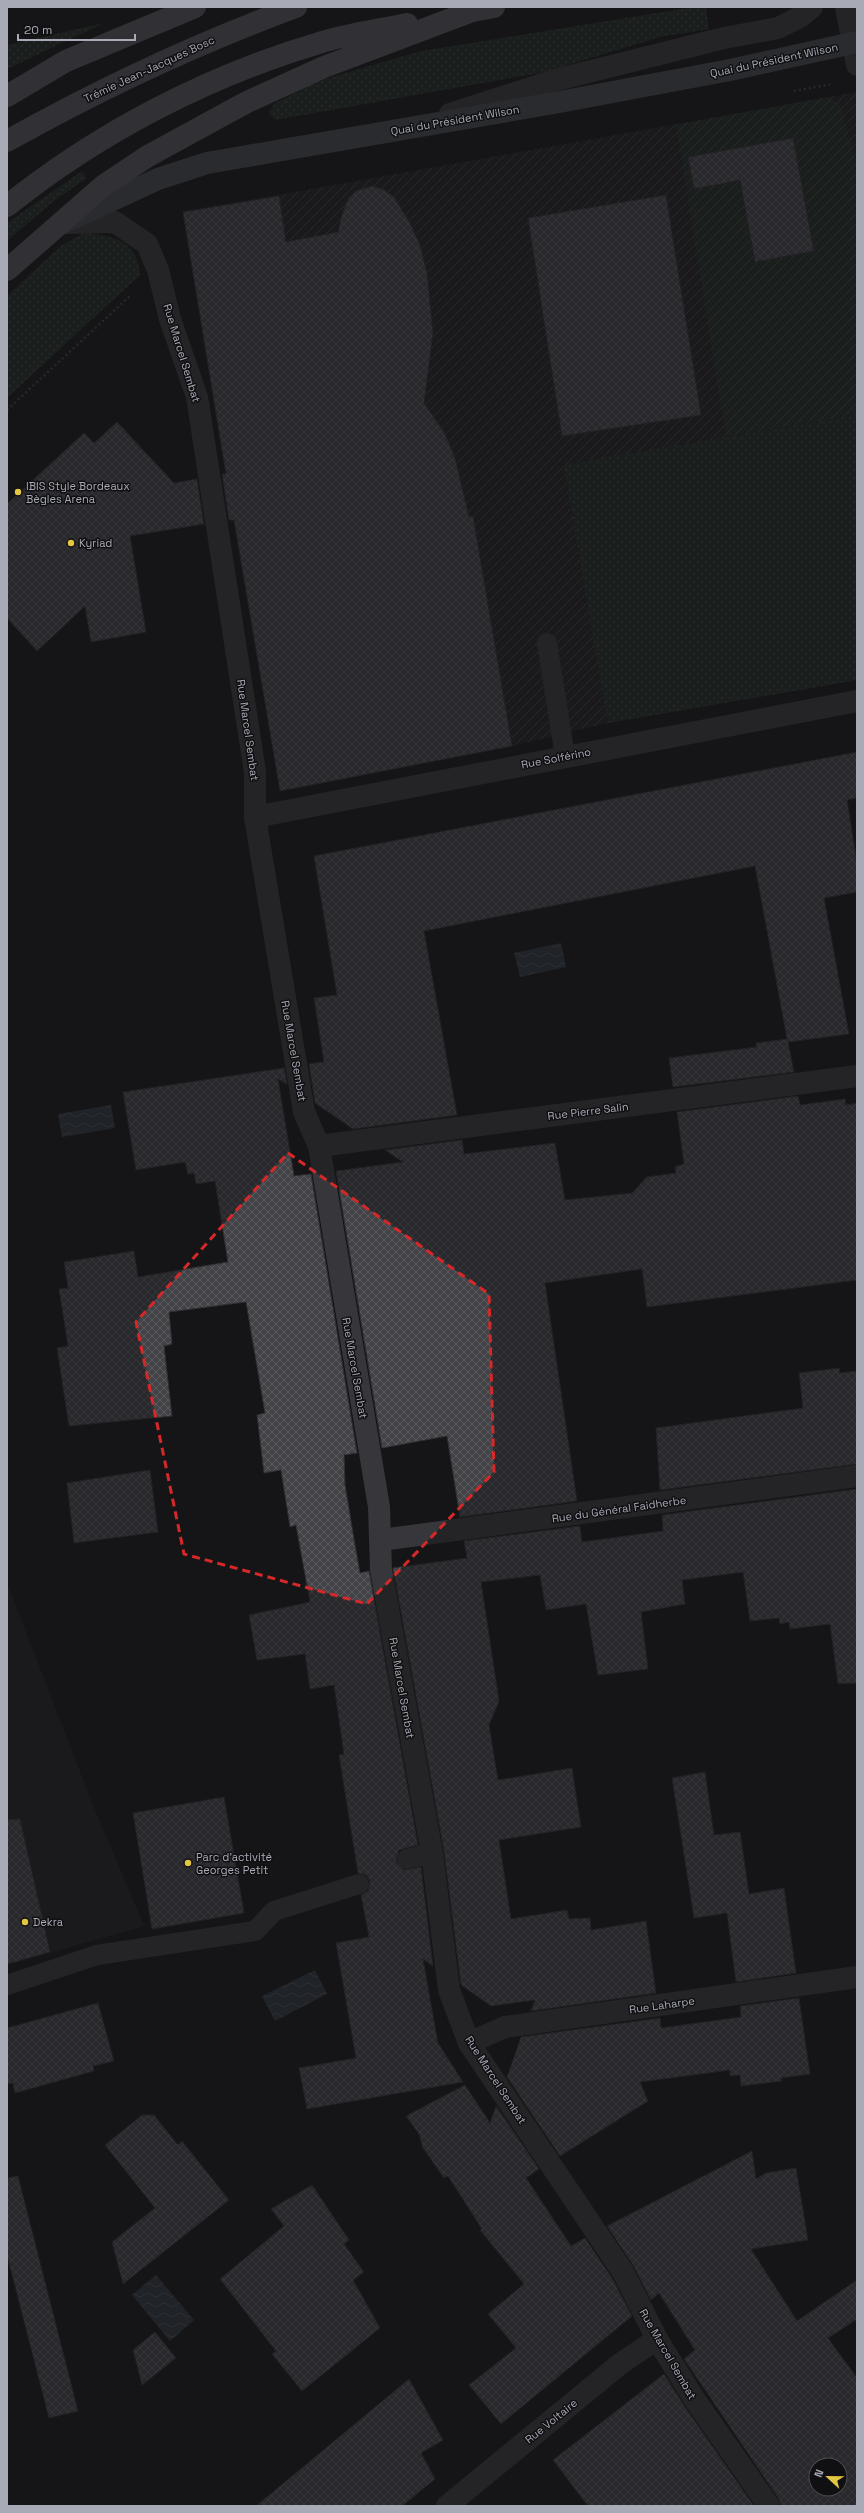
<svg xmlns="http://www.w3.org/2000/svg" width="864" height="2513" font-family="'Space Grotesk',sans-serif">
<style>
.built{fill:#212123}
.industrial{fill:url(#industrial-furrows)}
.grass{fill:url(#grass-dots)}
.garden{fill:url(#garden-furrows)}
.water{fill:url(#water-waves)}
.building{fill:url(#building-cross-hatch);stroke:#302f32;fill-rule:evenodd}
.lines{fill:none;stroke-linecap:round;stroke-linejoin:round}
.path{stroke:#3c3d42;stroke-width:2.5;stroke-dasharray:2 3;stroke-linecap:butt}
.lane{stroke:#36363b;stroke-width:20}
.street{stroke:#36363b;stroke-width:22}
.secondary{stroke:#44454b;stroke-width:22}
.primary{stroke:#53535a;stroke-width:22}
.marked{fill:none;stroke:#d62828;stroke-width:3;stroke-dasharray:8 5;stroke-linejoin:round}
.poi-dot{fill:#e3c641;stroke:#101012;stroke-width:1.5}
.labels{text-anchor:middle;stroke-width:3;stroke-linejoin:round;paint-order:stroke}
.street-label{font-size:11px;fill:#a8aab6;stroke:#101012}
.poi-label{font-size:11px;fill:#a8aab6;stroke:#101012;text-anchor:start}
</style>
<defs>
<pattern id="industrial-furrows" width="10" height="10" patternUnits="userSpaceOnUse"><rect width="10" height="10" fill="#212123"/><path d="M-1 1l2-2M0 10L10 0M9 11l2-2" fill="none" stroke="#3e3f41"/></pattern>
<pattern id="grass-dots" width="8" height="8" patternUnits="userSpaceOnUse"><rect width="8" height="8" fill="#212923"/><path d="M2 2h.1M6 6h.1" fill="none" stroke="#3e4541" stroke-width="1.8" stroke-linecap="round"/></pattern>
<pattern id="garden-furrows" width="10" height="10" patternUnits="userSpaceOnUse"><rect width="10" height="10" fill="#212923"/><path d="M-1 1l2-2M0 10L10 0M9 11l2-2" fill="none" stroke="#3e4541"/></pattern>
<pattern id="water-waves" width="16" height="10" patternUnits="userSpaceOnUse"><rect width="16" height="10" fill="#2e333b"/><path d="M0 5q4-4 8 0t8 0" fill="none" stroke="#494e55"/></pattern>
<pattern id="building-cross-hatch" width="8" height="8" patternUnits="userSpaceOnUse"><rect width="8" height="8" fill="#424247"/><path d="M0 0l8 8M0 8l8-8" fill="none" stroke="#5a5b5f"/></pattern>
</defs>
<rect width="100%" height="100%" fill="#151517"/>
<!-- built -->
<polygon class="built" points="7,1583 92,1803 144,1926 7,1965"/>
<!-- industrial -->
<polygon class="industrial" points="857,92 857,680 608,723 512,746 374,772 222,449 183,212"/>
<!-- grass -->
<g class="grass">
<polygon points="694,7 706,7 709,29 660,37 545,72 275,120 269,113 274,104 315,82 421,51"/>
<polygon points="104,23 7,69 7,45"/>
<polygon points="82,171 87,178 55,200 7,241 7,223"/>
<path d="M84 233C113 235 138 242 140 275L7 398V296L62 245Z"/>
<polygon points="857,415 857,680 608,723 564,465"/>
</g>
<!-- garden -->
<polygon class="garden" points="828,97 840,104 857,164 857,415 726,436 676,125"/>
<!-- water -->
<g class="water">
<polygon points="561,943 566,967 520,977 514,953"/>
<polygon points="111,1105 115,1128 62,1137 58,1114"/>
<polygon points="315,1970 327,1994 275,2021 262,1996"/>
<polygon points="156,2275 194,2320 170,2341 132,2295"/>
</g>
<!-- building -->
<g class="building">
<polygon points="793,138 814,251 755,262 740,180 694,189 688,157"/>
<polygon points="372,186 384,190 394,197 410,223 420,245 427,273 433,333 424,403 444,432 455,458 469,517 473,516 512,746 280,791 234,520 229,520 222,474 226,474 183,212 279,196 286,242 338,232 342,215 348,199 356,191"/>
<polygon points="666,195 701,415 562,436 528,218"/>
<polygon points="117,422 174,483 197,479 204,524 130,536 146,632 91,642 85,606 37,651 7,618 7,504 84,433 94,443"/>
<polygon points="857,752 857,798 847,800 857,864 857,892 824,898 849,1034 788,1042 794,1072 673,1087 669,1058 757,1047 756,1043 787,1039 755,866 424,931 457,1115 353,1129 315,1103 309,1064 324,1062 314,998 337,995 314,856"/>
<polygon points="284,1068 287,1084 278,1079 294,1176 311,1174 357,1453 344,1455 345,1485 355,1545 360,1573 369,1571 418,1845 399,1850 396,1861 404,1870 421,1867 433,1966 423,1959 438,2043 463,2082 307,2109 299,2068 356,2058 336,1943 369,1937 361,1895 368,1891 370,1881 366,1875 358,1873 339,1755 344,1754 334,1685 310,1689 305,1654 257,1660 249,1615 310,1602 296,1525 290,1527 281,1470 264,1473 257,1415 265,1413 246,1302 169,1312 172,1344 164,1346 172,1416 69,1426 57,1348 68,1346 59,1289 68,1288 64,1262 134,1251 138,1277 228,1262 215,1181 196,1184 194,1173 188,1174 185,1162 136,1170 123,1092"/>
<polygon points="798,1096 800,1105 845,1099 846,1105 857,1103 857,1280 647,1307 642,1269 545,1283 577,1501 460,1517 447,1436 382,1448 336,1171 403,1162 385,1150 462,1140 464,1154 555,1143 565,1200 632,1193 647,1177 676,1173 675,1167 684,1164 677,1112"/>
<polygon points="839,1368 840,1373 857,1371 857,1464 660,1490 656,1428 803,1408 799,1373"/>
<polygon points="150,1470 158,1532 74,1543 67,1483"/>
<polygon points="857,1489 857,1683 838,1684 830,1624 790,1629 789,1622 780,1624 779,1618 750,1621 743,1572 682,1580 685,1604 641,1612 648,1669 598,1675 586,1604 546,1610 540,1575 481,1582 499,1701 489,1725 498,1780 572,1768 581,1827 499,1840 511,1919 567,1910 569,1919 590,1918 591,1930 646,1921 656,1993 531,2011 535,2000 491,2006 461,1985 444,1851 393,1568 467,1558 464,1541 580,1526 582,1542 663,1531 662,1515"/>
<polygon points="705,1772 714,1835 740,1832 749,1894 784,1888 796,1973 736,1982 727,1913 694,1918 672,1778"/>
<polygon points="224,1797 244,1913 152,1929 133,1813"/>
<polygon points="20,1819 50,1952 7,1964 7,1820"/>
<polygon points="799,1998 810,2074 781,2078 782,2081 741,2086 740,2075 730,2076 730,2070 640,2082 648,2101 560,2156 507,2077 521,2037 660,2018 661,2028 741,2017 740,2006"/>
<polygon points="98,2003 114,2061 93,2066 94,2071 15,2093 13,2083 7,2084 7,2028"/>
<polygon points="465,2085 490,2123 496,2106 539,2169 526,2178 571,2246 585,2238 612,2278 632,2316 501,2424 469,2385 516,2348 488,2314 524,2284 480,2230 482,2229 448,2176 444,2178 423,2148 419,2134 406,2116"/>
<polygon points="142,2115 154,2115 178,2145 182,2141 229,2200 123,2284 112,2242 155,2208 105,2145"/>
<path d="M752 2151 756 2179 766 2173 796 2168 808 2240 751 2249 797 2321 857 2280V2319L828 2338 857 2378V2506H781L779 2499 684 2359 695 2350 659 2293 651 2300 633 2265 607 2226ZM816 2465H840V2489H816Z"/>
<polygon points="18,2176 78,2411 49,2418 7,2255 7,2178"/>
<polygon points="312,2185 349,2240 344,2244 364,2272 353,2280 380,2328 302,2391 272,2354 276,2351 220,2279 284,2226 271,2209"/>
<polygon points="155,2332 176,2358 142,2385 133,2350"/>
<polygon points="664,2374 683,2404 754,2506 588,2506 553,2460"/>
<polygon points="409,2379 443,2440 421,2453 435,2479 402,2506 256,2506"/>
</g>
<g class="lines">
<!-- path -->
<g class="path">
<polyline points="794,91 832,84"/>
<polyline points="7,410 131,295"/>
</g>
<!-- lane -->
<g class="lane">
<polyline points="547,643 565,756"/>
<polyline points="407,1859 432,1853"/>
<polyline points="7,1985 97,1955 255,1931 274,1911 359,1884"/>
</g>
<!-- street -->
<g class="street">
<polyline points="846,7 857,65"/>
<polyline points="450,114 552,81 724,38 778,28 800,17 812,7"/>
<polyline points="65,223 115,222 147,244 158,270 170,319 197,397 255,772 255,817 304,1112 319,1146 379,1507 381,1570 432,1853 449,1990 469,2043 623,2272 657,2339 693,2397 769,2506"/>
<polyline points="255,817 857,701"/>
<polyline points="319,1146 857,1076"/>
<polyline points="381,1540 857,1476"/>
<polyline points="469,2043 505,2027 857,1977"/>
<polyline points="447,2506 620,2364 657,2339"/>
</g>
<!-- secondary -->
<polyline class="secondary" points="65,222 158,179 207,163 554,103 730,70 857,42"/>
<!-- primary -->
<g class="primary">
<polyline points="461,13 494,7"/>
<polyline points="7,96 66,61 195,7"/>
<path d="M7 141C100 89 195 44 296 7"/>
<path d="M7 206C98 133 207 76 319 43 347 34 378 30 407 24"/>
<polyline points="7,270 103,186 148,156 247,102 324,67 475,10"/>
</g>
</g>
<!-- marked area -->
<path d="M0 0H864V2513H0ZM288 1153 489 1294 494 1472 367 1604 184 1554 136 1322Z" fill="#151517" fill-opacity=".55" fill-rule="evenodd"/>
<path class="marked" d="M288 1153 489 1294 494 1472 367 1604 184 1554 136 1322Z"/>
<!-- markers -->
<g class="poi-dot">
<circle cx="18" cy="492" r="4"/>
<circle cx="71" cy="543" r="4"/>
<circle cx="188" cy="1863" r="4"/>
<circle cx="25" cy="1922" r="4"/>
</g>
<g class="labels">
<!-- street labels -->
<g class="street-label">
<text transform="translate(774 60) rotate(-12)" y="4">Quai du Président Wilson</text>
<text transform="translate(149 69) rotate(-25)" y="4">Trémie Jean-Jacques Bosc</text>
<text transform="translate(455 120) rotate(-10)" y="4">Quai du Président Wilson</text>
<text transform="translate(182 353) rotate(73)" y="4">Rue Marcel Sembat</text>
<text transform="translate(248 730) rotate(82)" y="4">Rue Marcel Sembat</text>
<text transform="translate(556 758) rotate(-11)" y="4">Rue Solférino</text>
<text transform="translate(294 1051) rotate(80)" y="4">Rue Marcel Sembat</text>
<text transform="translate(588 1111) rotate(-7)" y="4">Rue Pierre Salin</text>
<text transform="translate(355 1368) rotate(80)" y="4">Rue Marcel Sembat</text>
<text transform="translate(619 1509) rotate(-8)" y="4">Rue du Général Faidherbe</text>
<text transform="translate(402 1688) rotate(80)" y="4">Rue Marcel Sembat</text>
<text transform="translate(662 2005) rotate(-8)" y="4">Rue Laharpe</text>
<text transform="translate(496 2080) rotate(57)" y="4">Rue Marcel Sembat</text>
<text transform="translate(668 2354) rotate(60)" y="4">Rue Marcel Sembat</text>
<text transform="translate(551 2421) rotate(-39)" y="4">Rue Voltaire</text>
</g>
<!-- poi labels -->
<g class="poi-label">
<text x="26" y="490">IBIS Style Bordeaux<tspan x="26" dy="13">Bègles Arena</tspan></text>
<text x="79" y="547">Kyriad</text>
<text x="196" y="1861">Parc d'activité<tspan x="196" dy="13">Georges Petit</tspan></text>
<text x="33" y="1926">Dekra</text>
</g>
</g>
<!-- border -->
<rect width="864" height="2513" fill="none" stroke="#a8aab6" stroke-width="16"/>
<!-- north arrow -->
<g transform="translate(828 2477) rotate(292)"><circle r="19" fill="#101012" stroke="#4d4e54"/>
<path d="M0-3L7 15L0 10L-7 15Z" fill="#e3c641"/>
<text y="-6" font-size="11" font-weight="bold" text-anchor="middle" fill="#a8aab6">N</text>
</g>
<!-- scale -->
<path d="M18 34v6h117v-6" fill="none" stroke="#a8aab6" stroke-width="2"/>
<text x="24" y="34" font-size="12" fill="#a8aab6" stroke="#101012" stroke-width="3" paint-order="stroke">20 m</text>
</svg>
